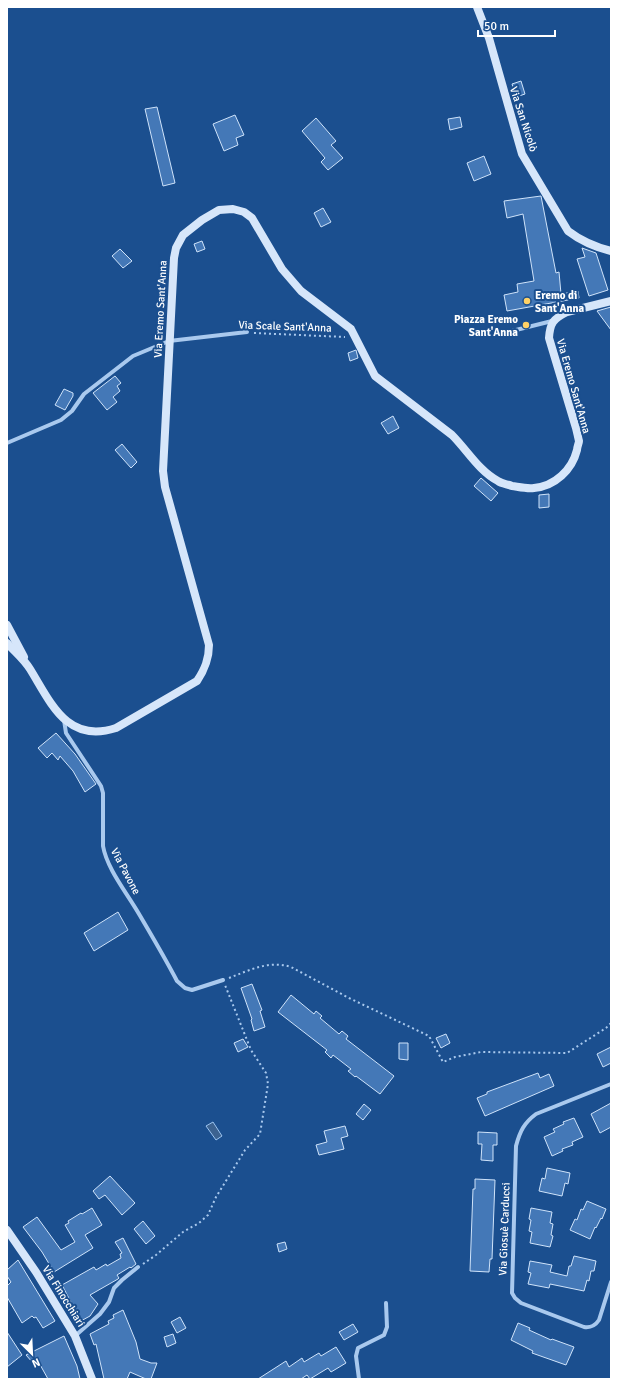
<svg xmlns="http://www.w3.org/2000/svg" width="618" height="1386" font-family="Signika,sans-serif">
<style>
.water{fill:#3c6290;stroke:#9cc4f0}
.building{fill:#4478b7;stroke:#cfe3fa}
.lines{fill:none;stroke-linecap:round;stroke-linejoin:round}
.path{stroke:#a9c9ee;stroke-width:2;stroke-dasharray:2 3;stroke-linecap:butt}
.street{stroke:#a9c9ee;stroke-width:4}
.secondary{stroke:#d6e6fa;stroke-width:8}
.poi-dot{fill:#ffd166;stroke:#1b4f8f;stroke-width:1.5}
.labels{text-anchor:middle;stroke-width:4;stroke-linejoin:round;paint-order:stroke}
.street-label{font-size:11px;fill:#fff;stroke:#1b4f8f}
.poi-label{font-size:11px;font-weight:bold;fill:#fff;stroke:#1b4f8f;text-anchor:start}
</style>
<rect width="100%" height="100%" fill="#1b4f8f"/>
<!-- water -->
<polygon class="water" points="213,1122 222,1136 216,1140 206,1126"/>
<!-- building -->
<g class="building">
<polygon points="521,81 525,94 516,97 512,84"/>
<polygon points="157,107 175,183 163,186 145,109"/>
<polygon points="235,115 244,135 236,138 238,145 224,151 213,124"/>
<polygon points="460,117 462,127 450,130 448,119"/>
<polygon points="316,118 336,141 331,145 343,158 328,170 321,162 325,158 302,131"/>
<polygon points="484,156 491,174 474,181 467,163"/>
<polygon points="541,196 556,273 559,272 561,294 578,291 579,298 507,311 504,295 518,292 517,284 534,281 523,214 507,218 504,201"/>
<polygon points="323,208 331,222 321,227 314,213"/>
<polygon points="202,241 205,249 197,252 194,244"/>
<polygon points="582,248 596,253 608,290 589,296 577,259 585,257"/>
<polygon points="120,249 132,261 123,268 112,256"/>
<polygon points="611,307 611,330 597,311"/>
<polygon points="356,350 358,358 350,361 348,353"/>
<polygon points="115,376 121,383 117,386 120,391 113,397 117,402 107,410 93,393"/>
<polygon points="64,389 73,393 73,396 65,410 55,405"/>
<polygon points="393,416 399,428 388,434 381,423"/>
<polygon points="122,444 137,462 131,468 115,450"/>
<polygon points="481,478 498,493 491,501 474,486"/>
<polygon points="549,494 549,507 539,508 539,495"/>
<polygon points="56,733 75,754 96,784 85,792 73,771 60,756 58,760 52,753 47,758 38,748"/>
<polygon points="118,912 128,930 94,951 84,933"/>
<polygon points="252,984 262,1010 260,1011 265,1027 254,1031 251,1020 252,1019 241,988"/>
<polygon points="291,995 314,1014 316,1011 322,1016 320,1018 339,1034 342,1031 348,1036 346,1039 394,1076 380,1094 356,1076 355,1077 348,1071 351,1069 333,1055 331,1058 325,1052 327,1050 278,1012"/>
<polygon points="446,1034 450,1043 441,1048 436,1038"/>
<polygon points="243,1039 248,1047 238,1052 234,1043"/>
<polygon points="399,1043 408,1043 408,1060 399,1059"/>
<polygon points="611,1047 611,1063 603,1067 597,1054"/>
<polygon points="538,1073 540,1078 549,1074 554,1086 485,1116 477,1098 487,1094 487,1092"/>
<polygon points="611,1103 611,1127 600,1133 591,1114"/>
<polygon points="364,1104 371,1110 363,1120 356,1114"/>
<polygon points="574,1118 583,1137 572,1142 573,1145 562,1149 563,1151 552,1156 544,1137 555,1132 553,1129 564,1124 563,1122"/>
<polygon points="345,1126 348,1136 341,1138 344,1149 319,1155 316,1145 327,1142 324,1131"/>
<polygon points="478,1132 497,1133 497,1145 493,1145 493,1161 481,1160 482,1144 478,1144"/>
<polygon points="547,1168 570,1173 568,1184 565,1183 562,1196 539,1191 542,1178 545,1179"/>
<polygon points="110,1176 135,1203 122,1215 105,1195 99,1199 93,1191"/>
<polygon points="475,1179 495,1180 492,1259 490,1259 489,1272 470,1271 473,1189 475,1189"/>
<polygon points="587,1201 606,1209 602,1219 601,1218 596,1228 595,1227 590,1239 570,1230 575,1219 577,1220 581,1209 583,1210"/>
<polygon points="92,1208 102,1225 85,1235 93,1248 54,1272 42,1252 23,1227 37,1217 61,1250 75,1242 65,1225 69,1223 68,1221 81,1213 82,1214"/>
<polygon points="531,1208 552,1212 550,1223 553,1224 551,1235 553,1236 550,1247 530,1243 532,1232 529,1231 531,1220 529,1219"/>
<polygon points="143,1221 155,1236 146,1244 134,1229"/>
<polygon points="123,1238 136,1264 131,1268 130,1267 117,1275 119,1278 118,1279 90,1295 98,1304 90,1316 79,1322 72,1308 74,1308 62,1285 94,1267 96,1270 106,1264 107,1266 121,1258 120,1254 122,1253 115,1242"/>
<polygon points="285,1242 287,1249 279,1252 277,1244"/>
<polygon points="574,1256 596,1261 594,1271 591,1271 589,1281 587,1280 584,1291 550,1284 549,1288 528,1284 531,1273 528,1272 530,1261 552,1265 550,1272 567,1276 569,1266 571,1266"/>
<polygon points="18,1260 55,1321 43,1328 36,1317 34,1318 32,1316 22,1323 7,1297 7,1286 11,1282 7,1276 7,1270"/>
<polygon points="123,1310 136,1342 140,1359 151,1363 157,1363 151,1379 146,1379 130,1372 127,1379 104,1379 96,1344 94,1345 90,1334 109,1324 108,1321 114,1318 113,1315"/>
<polygon points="180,1317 186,1328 177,1333 171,1322"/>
<polygon points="518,1323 530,1328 529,1330 551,1340 552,1339 574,1347 566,1365 532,1353 533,1351 511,1340"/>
<polygon points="353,1324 358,1332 344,1340 339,1332"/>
<polygon points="7,1332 22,1355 7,1367"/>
<polygon points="173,1334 176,1343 167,1347 164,1337"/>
<polygon points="64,1336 77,1366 80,1379 48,1379 38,1361 33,1363 26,1355"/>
<polygon points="336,1347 346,1363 331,1372 328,1368 310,1379 307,1375 301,1379 258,1379 286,1361 289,1367 302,1358 304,1362 319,1353 321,1356"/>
</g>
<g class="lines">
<!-- path -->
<g class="path">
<polyline points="254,333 345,337"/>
<path d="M229 978C250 970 269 960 291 967L349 998 429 1036 443 1062 455 1057 481 1052 567 1053 606 1028 611 1023"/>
<polyline points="143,1264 156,1255 183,1232 199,1223 208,1215 216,1197 245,1150 260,1134 268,1084 266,1073 251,1050 225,985"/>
</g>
<!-- street -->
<g class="street">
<polyline points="512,331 552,321"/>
<polyline points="7,443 61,420 72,411 84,394 133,356 169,341 247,332"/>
<path d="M64 720 66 733 101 786 103 793V846C107 869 127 893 139 914 152 936 165 958 177 981L185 988 192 990 223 980"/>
<path d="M611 1084 536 1114C524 1123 520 1131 516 1146L512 1293 515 1298 521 1303 584 1327C591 1328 595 1326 599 1320L611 1282"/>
<polyline points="75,1336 100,1314 109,1302 114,1288 122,1280 138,1267"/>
<polyline points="359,1379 356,1356 358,1348 384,1335 387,1327 386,1303"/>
</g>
<!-- secondary -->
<g class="secondary">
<path d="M477 7 489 38 522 154 568 231C581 241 595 247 611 251"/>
<polyline points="7,625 24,657"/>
<path d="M7 643C14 651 24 659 30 669 51 703 67 744 116 728L197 681C205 669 209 659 209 645L165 487 163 471 174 258 176 248 183 235 202 220 219 210 233 209 244 212 252 218 282 269 301 291 351 329 375 376 452 435C467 450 479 471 498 481 502 484 507 484 512 486 519 487 527 489 534 488 555 486 572 470 577 450 577 447 579 443 579 441 578 437 577 432 576 428L549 338C550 323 553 319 567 312L611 301"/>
<polyline points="7,1230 36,1272 75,1336 92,1379"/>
</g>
</g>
<!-- markers -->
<g class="poi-dot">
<circle cx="527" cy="301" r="4"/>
<circle cx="526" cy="325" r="4"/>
</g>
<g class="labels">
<!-- street labels -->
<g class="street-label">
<text transform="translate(524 119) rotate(72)" y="4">Via San Nicolò</text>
<text transform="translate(160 309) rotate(-87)" y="4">Via Eremo Sant'Anna</text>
<text transform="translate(285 326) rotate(2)" y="4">Via Scale Sant'Anna</text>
<text transform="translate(574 386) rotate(74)" y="4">Via Eremo Sant'Anna</text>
<text transform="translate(126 871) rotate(62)" y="4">Via Pavone</text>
<text transform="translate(504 1229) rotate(-88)" y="4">Via Giosuè Carducci</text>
<text transform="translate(64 1296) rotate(58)" y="4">Via Finocchiari</text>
</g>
<!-- poi labels -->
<g class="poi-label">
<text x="535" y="299">Eremo di<tspan x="535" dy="13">Sant'Anna</tspan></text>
<text x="518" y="323" text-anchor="end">Piazza Eremo<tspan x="518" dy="13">Sant'Anna</tspan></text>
</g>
</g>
<!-- border -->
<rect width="618" height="1386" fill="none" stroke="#ffffff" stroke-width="16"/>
<!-- north arrow -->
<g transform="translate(32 1354) rotate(156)" stroke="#1b4f8f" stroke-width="3" paint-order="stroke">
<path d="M0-3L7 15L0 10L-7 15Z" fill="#ffffff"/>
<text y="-6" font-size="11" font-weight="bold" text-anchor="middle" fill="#ffffff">N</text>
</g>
<!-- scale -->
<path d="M478 30v6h77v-6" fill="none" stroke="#ffffff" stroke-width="2"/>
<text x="484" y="30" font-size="12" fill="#ffffff" stroke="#1b4f8f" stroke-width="3" paint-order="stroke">50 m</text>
</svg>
